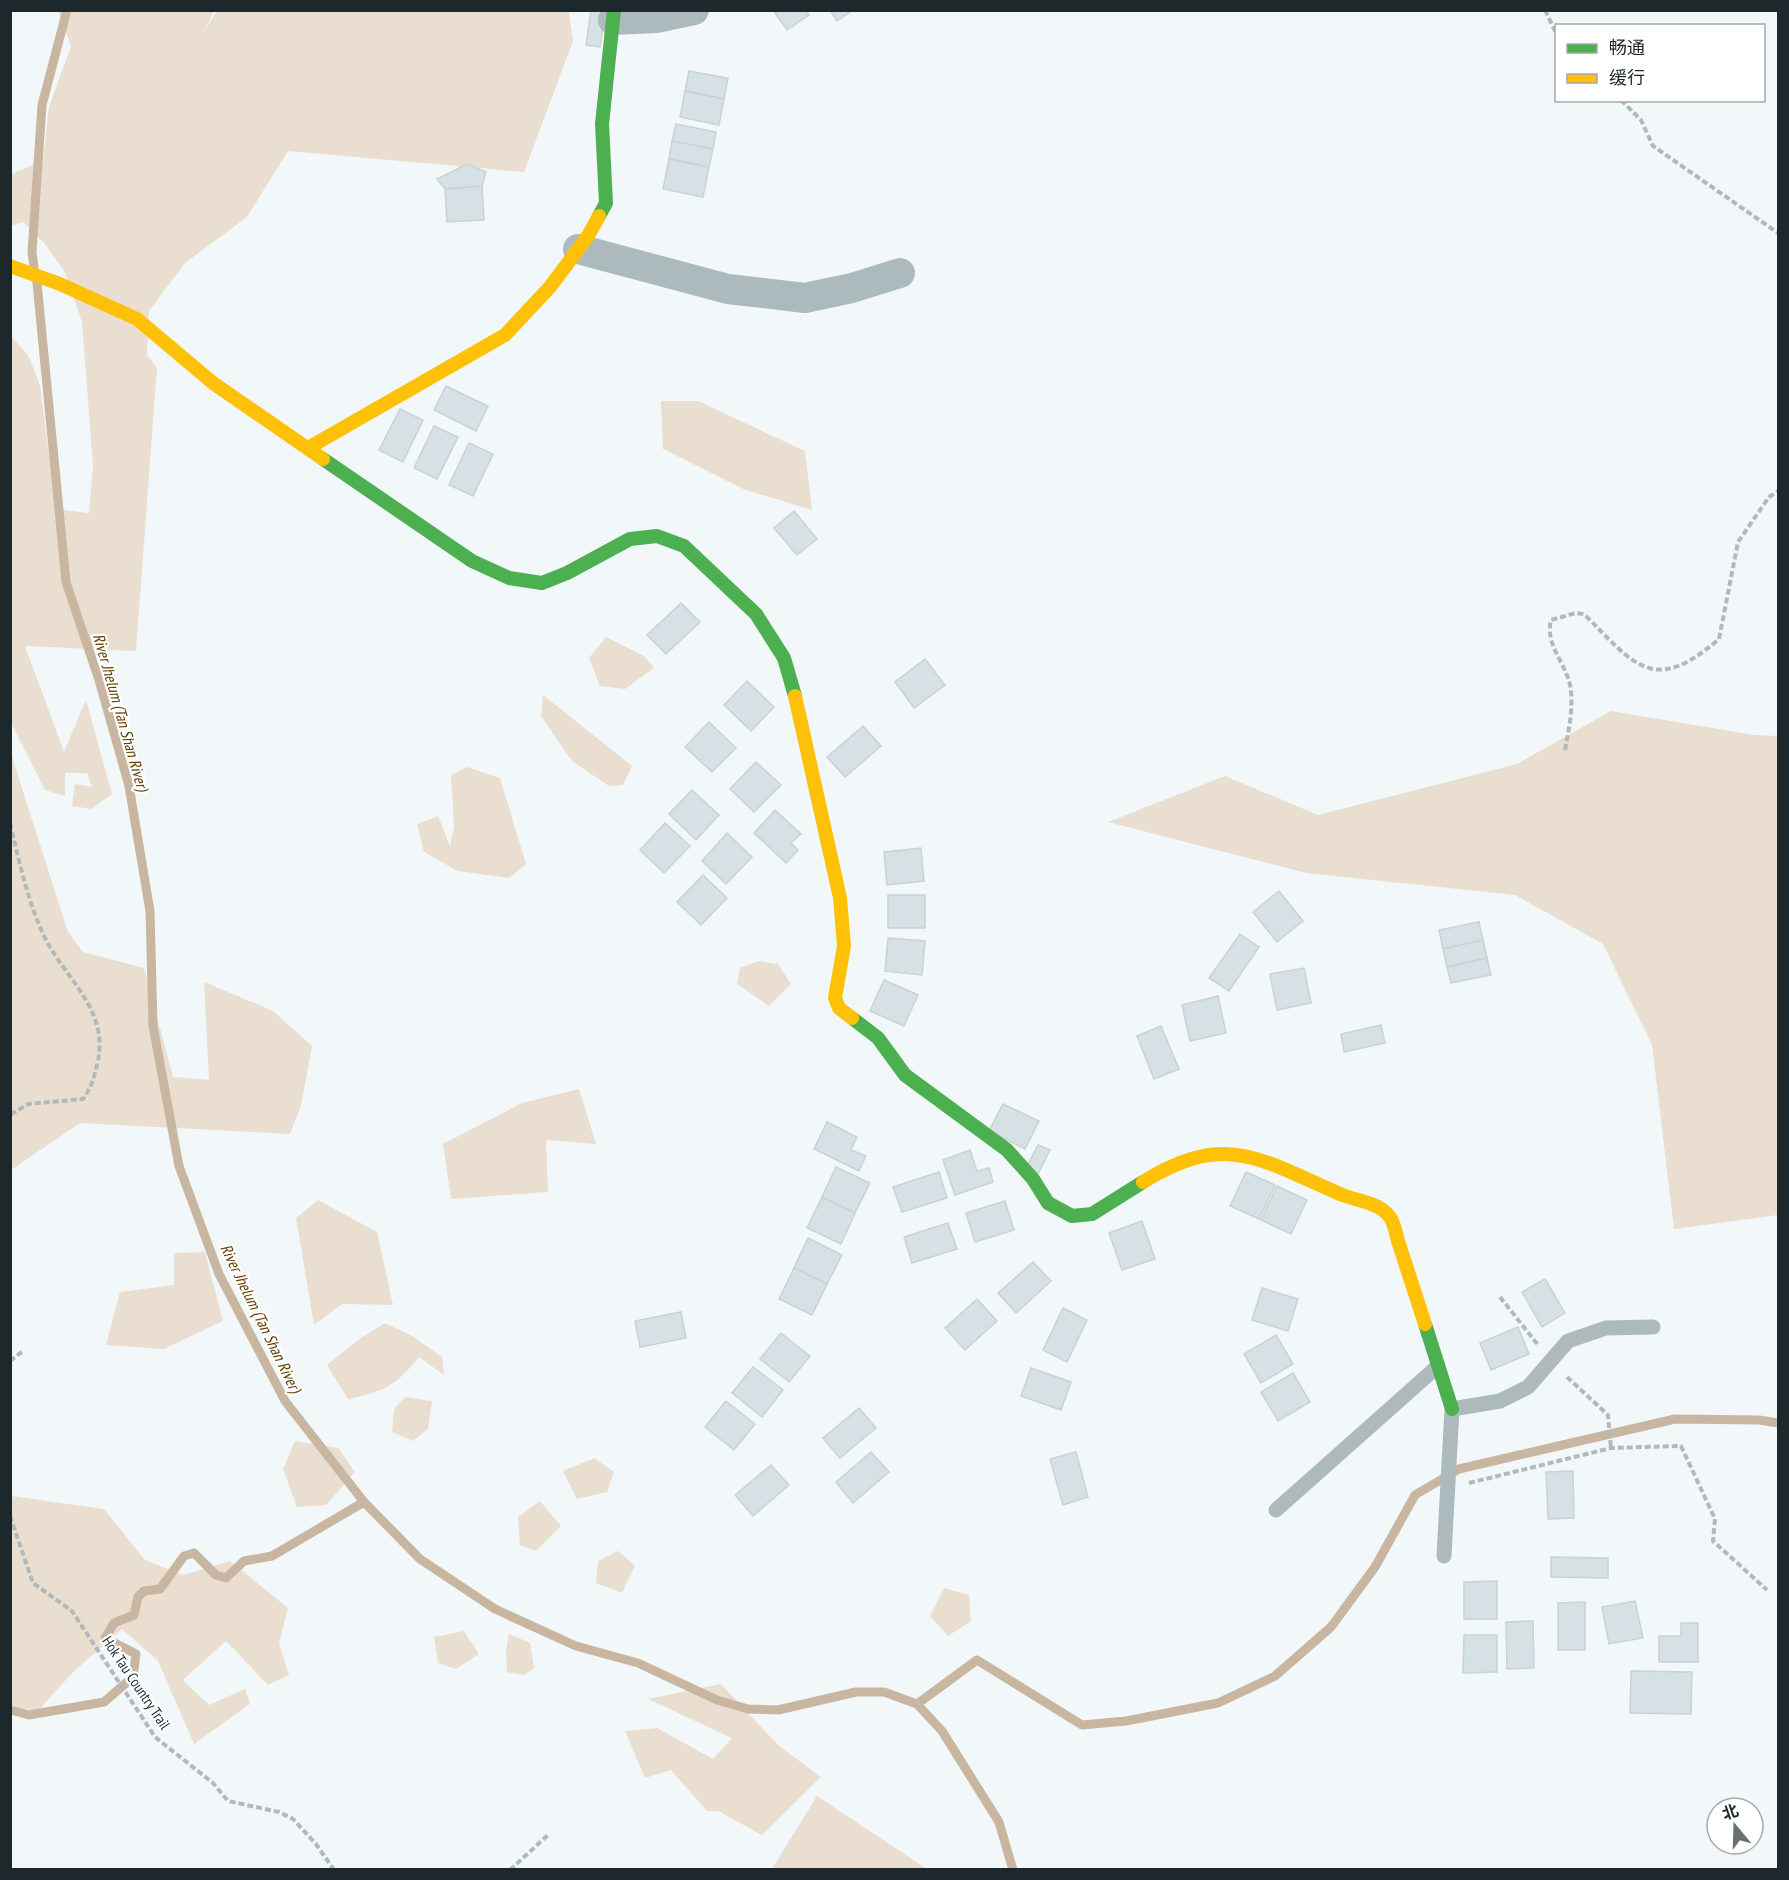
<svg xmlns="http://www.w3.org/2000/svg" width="1789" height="1880" font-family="'PT Sans Narrow','Noto Sans SC',sans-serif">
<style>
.green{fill:#eaded0}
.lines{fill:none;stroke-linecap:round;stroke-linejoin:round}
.stream{stroke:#c8b6a0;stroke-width:9}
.building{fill:#d5e1e5;stroke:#c9d2d4;stroke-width:1.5}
.path{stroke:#b0b9bc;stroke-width:4;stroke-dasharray:6 3;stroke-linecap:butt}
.lane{stroke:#acbabe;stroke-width:15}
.street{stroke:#acbabe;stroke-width:30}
.fast{stroke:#4caf50;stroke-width:14}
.slow{stroke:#ffc107;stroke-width:14}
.labels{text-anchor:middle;stroke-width:4.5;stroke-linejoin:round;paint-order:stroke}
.street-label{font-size:15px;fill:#1d282c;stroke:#fff}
.water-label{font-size:16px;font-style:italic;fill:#643d03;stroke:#fff}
</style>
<rect width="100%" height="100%" fill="#f2f8fa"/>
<!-- green -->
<g class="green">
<polygon points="58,11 214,11 204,32 217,11 569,11 573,41 524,172 288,151 247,217 185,263 149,311 147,355 157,368 136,651 25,646 64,752 86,700 112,794 91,809 72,806 75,784 92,787 87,773 65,773 65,796 45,790 11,723 10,335 28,355 40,385 56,509 89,513 93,466 82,322 65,272 44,243 23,222 11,226 11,174 43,161 49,107 71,46"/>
<polygon points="661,401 698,401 805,451 812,510 743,489 663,449"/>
<polygon points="606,637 644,656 654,668 625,689 600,686 589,658"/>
<polygon points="543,695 632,766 623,785 609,786 572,761 541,716"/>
<polygon points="1611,711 1755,735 1778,736 1778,1215 1674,1229 1652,1045 1603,944 1515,895 1306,873 1108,822 1225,776 1318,815 1517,764"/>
<polygon points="11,744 13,760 68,932 83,952 144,968 173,1077 209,1080 204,982 273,1011 312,1046 301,1106 290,1134 80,1123 11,1170"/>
<polygon points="467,767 500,778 526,864 509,878 458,871 424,852 417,824 438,816 450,846 454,827 451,775"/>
<polygon points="759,961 778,964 791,984 769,1006 737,984 740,968"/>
<polygon points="579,1089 596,1144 546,1140 548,1192 451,1199 443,1144 522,1103"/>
<polygon points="318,1200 377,1232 393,1305 342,1304 314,1325 296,1218"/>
<polygon points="205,1252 223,1321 164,1349 106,1345 120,1292 174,1285 174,1253"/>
<path d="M385 1323 412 1336 442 1357 444 1375 419 1357C396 1386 383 1392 348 1399L327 1365 361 1338Z"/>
<polygon points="405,1397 432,1401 428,1429 413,1441 392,1432 394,1409"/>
<polygon points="295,1441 338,1448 355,1472 326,1505 297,1507 283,1469"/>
<polygon points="594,1458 614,1472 607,1492 577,1499 563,1471"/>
<polygon points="11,1496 104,1509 145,1560 183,1575 230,1561 288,1608 279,1643 289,1675 268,1685 226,1641 183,1680 209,1705 245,1689 250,1704 194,1744 158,1661 122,1629 72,1673 38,1711 11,1707"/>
<polygon points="540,1501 561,1526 536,1551 520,1545 518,1517"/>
<polygon points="618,1551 635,1566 622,1593 596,1583 598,1561"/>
<polygon points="944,1588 969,1595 971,1621 948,1636 930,1616"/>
<polygon points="464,1631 479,1654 456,1669 438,1663 434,1637"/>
<polygon points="509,1634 530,1643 534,1668 524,1675 507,1672 506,1650"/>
<polygon points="721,1684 778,1745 821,1777 762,1835 718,1811 707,1811 671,1770 645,1778 625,1731 657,1728 713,1759 732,1738 648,1699"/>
<polygon points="817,1796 927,1869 772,1869"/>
</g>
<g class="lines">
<!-- stream -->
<g class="stream">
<polyline points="34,267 32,252 42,105 67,10"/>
<polyline points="37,283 66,582 99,680 129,786 150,911 153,1026 179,1166 219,1274 285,1401 364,1502 420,1559 495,1609 576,1646 638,1663 717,1700 748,1709 778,1710 856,1692 884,1692 917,1704 942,1731 999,1822 1013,1870"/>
<polyline points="917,1704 977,1660 1082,1725 1126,1721 1218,1703 1275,1676 1331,1627 1375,1567 1415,1495 1459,1469 1675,1419 1759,1420 1778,1423"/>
<polyline points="10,1710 29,1715 104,1702 133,1677 136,1654 105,1638 114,1623 134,1615 138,1597 144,1591 160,1589 184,1556 194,1553 216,1575 226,1578 244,1561 272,1556 364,1502"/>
</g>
</g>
<!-- building -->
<g class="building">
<polygon points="591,10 605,10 600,47 586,45"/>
<polygon points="773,10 806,10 809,15 787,30"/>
<polygon points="830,10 853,10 837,21"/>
<polygon points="689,71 728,78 724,99 685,91"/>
<polygon points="685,91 724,99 719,125 680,117"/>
<polygon points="676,124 716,132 713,149 672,141"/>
<polygon points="672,141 713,149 709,167 669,159"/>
<polygon points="669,159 709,167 703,197 663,189"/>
<polygon points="467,164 486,172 482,186 445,189 437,179"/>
<polygon points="482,186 484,220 447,222 445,189"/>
<polygon points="446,386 488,406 476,431 434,410"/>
<polygon points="400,409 423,420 403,462 379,450"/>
<polygon points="434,426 458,437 437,479 414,468"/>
<polygon points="469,443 493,454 473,496 449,485"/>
<polygon points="794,511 817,539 797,555 774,528"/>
<polygon points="681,603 700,622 666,654 647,635"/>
<polygon points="925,659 945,685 914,708 895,682"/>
<polygon points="747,681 774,707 751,731 724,705"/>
<polygon points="709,722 736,748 712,772 685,747"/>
<polygon points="863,726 881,746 845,777 827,757"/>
<polygon points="756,762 781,785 754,812 730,789"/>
<polygon points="692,790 719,815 696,840 669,814"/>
<polygon points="775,810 801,834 791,843 798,850 786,863 754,833"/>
<polygon points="665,823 690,846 664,873 640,850"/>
<polygon points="727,833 752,857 726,884 702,861"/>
<polygon points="921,848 924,881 887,885 884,852"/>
<polygon points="703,875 727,898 701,925 677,902"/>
<polygon points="1279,891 1303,921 1277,942 1253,912"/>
<rect x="888" y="895" width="37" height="33"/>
<polygon points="1479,922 1483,940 1443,949 1439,930"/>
<polygon points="1240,934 1259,947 1229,991 1209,978"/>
<polygon points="888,938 925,941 922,975 885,971"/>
<polygon points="1483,940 1487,958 1447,967 1443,949"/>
<polygon points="1487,958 1491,975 1451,983 1447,967"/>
<polygon points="1304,968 1311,1003 1277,1010 1270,974"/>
<polygon points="884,980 918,995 904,1026 870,1011"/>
<polygon points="1218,996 1226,1033 1190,1041 1182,1005"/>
<polygon points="1381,1025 1385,1043 1344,1052 1341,1034"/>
<polygon points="1161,1026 1179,1069 1154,1079 1137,1036"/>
<polygon points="1003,1104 1039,1121 1025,1149 989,1131"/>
<polygon points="827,1122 857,1137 851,1150 866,1156 859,1171 814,1149"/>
<polygon points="1038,1145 1050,1150 1038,1174 1026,1168"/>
<polygon points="970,1150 977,1171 989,1168 993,1182 955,1195 943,1160"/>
<polygon points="836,1167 870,1183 855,1213 822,1197"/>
<polygon points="939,1172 947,1198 902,1212 893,1187"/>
<polygon points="1246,1172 1275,1185 1259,1219 1230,1206"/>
<polygon points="1277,1186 1307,1200 1291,1234 1261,1220"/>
<polygon points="822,1197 855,1213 841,1244 807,1228"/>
<polygon points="1005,1201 1014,1230 975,1242 966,1213"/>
<polygon points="1142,1221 1155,1259 1122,1270 1109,1233"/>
<polygon points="948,1223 957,1249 912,1263 904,1237"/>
<polygon points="808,1238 842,1255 827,1284 794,1268"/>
<polygon points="1033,1262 1051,1281 1016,1313 998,1293"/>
<polygon points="794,1268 827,1284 812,1315 779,1299"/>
<polygon points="1545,1279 1565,1313 1542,1327 1522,1292"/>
<polygon points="1262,1288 1298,1299 1288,1331 1252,1320"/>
<polygon points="977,1299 997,1321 965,1350 945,1328"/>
<polygon points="1063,1308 1087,1320 1067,1362 1043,1350"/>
<polygon points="681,1312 686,1338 640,1347 635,1321"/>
<polygon points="1518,1327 1529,1354 1491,1370 1480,1343"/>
<polygon points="781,1333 810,1356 789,1382 760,1359"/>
<polygon points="1276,1335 1293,1364 1261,1383 1244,1354"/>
<polygon points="753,1367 783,1390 762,1417 732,1393"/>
<polygon points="1031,1368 1071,1382 1061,1410 1021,1396"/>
<polygon points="1293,1373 1310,1402 1278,1421 1261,1392"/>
<polygon points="726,1401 755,1424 734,1450 705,1427"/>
<polygon points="859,1408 876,1428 840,1458 823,1438"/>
<polygon points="871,1452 889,1472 853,1503 836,1482"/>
<polygon points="1076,1452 1088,1497 1063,1505 1050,1459"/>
<polygon points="771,1465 789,1485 753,1516 735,1495"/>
<polygon points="1573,1471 1574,1518 1548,1519 1546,1472"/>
<polygon points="1551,1557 1608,1558 1608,1578 1551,1577"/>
<polygon points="1497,1581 1497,1619 1464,1619 1464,1582"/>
<polygon points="1635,1601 1643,1638 1609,1644 1602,1607"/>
<polygon points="1585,1602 1585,1650 1558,1650 1558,1603"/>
<polygon points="1533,1621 1534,1668 1507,1669 1506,1622"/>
<polygon points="1681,1623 1698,1623 1698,1662 1659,1662 1659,1636 1681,1636"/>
<polygon points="1464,1635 1497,1635 1497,1672 1463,1673"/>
<polygon points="1631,1671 1692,1672 1691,1714 1630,1713"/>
</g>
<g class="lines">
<!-- path -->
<g class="path">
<polyline points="1545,10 1556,33"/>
<polyline points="1621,100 1641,120 1653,146 1778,233"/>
<path d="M1565 750C1569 729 1574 706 1570 685 1565 662 1545 645 1551 620L1576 613 1584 614C1635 665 1653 696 1719 639L1738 542 1769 497 1778 491"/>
<path d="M10 823C19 861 27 898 43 934 64 979 111 1009 97 1065 94 1078 91 1088 83 1099L28 1104 10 1115"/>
<polyline points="1500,1297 1538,1345"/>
<polyline points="10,1361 23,1351"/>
<polyline points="1567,1377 1608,1415 1611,1448"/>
<polyline points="1469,1483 1611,1448 1681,1446 1715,1519 1713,1541 1767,1590"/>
<polyline points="10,1516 33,1583 72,1611 155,1737 213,1783 228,1801 279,1812 293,1819 316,1844 334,1870"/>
<polyline points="510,1870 549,1834"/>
</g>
<!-- lane -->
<g class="lane">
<polyline points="1276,1510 1438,1366"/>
<polyline points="1444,1556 1452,1409 1500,1401 1528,1387 1568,1341 1606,1328 1653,1327"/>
</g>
<!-- street -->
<g class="street">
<polyline points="613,20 656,18 694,10"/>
<polyline points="578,249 728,289 805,298 852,288 900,273"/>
</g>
<!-- fast -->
<g class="fast">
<polyline points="599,216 606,203 602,124 614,10"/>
<polyline points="323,459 472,561 509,578 542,583 567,573 630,539 657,536 684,546 756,614 784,658 795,696"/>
<polyline points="852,1018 878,1038 905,1075 1007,1150 1033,1179 1048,1203 1072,1216 1092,1214 1143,1182"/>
<polyline points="1425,1324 1452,1409"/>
</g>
<!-- slow -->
<g class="slow">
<polyline points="10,266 60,284 137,319 213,383 323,459"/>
<polyline points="308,448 505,335 550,287 588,236 599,216"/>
<polyline points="795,696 840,898 844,946 835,998 839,1008 852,1018"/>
<path d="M1143 1182C1225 1131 1260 1159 1340 1194 1355 1201 1377 1201 1389 1216 1394 1221 1396 1234 1398 1241 1407 1269 1416 1297 1425 1324"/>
</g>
</g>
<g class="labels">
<!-- street labels -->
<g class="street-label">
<text transform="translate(136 1683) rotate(56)" y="5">Hok Tau Country Trail</text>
</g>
<!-- water labels -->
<g class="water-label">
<text transform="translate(121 712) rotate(74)" y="6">River Jhelum (Tan Shan River)</text>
<text transform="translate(261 1318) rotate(64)" y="6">River Jhelum (Tan Shan River)</text>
</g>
</g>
<!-- border -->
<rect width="1789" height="1880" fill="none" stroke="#1d282c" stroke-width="24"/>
<!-- legend -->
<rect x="1555" y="24" width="210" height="78" fill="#ffffff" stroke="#a5a9ab" stroke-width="1.5"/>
<rect x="1567" y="44" width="30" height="9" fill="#4caf50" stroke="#a5a9ab" stroke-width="1.5"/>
<text x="1609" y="54" font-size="18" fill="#1d282c">畅通</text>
<rect x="1567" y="74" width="30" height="9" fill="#ffc107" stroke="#a5a9ab" stroke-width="1.5"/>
<text x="1609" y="84" font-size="18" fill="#1d282c">缓行</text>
<!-- north arrow -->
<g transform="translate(1735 1826) rotate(341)"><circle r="28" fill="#ffffff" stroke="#a5a9ab" stroke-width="1.5"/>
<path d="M0-4.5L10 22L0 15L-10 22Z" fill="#687174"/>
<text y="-9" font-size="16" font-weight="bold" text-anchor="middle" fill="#1d282c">北</text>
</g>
</svg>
